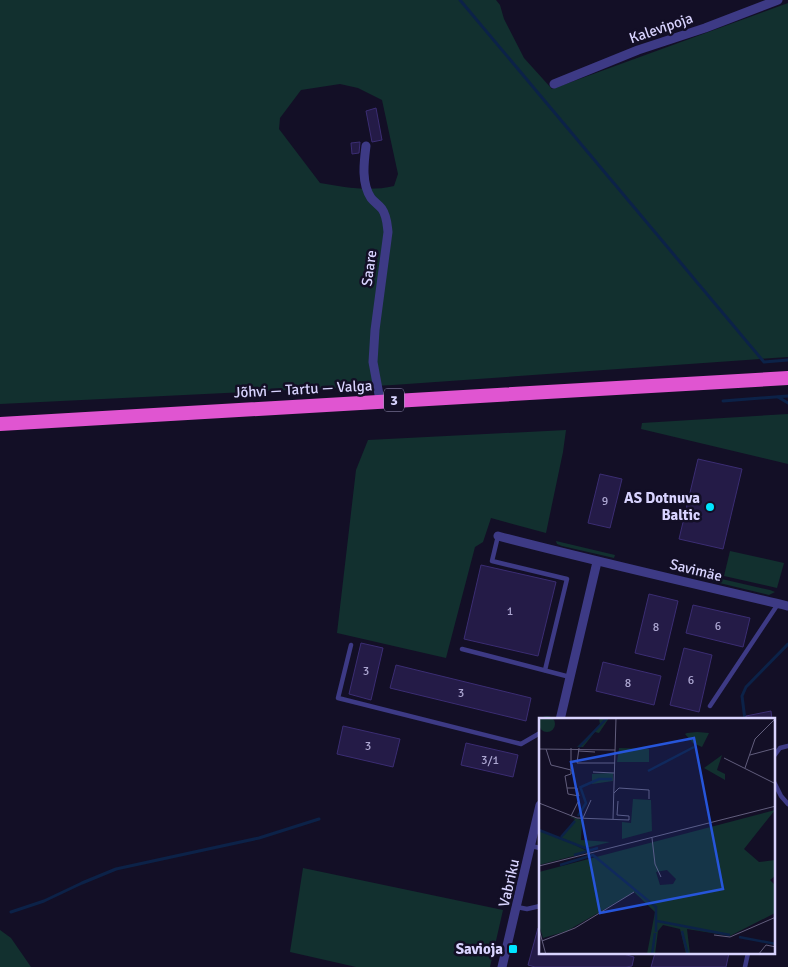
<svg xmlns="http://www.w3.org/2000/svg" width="788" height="967" font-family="Signika,sans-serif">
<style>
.green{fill:#12302f;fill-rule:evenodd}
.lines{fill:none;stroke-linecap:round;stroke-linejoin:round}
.stream{stroke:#0c2248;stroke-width:3}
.building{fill:#241b47;stroke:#3b2d73}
.service{stroke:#3d3a85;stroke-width:4.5}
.minor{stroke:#3d3a85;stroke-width:9}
.trunk{stroke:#e055d1;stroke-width:14}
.poi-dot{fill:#00e5ff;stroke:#130f26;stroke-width:2}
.labels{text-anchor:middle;stroke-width:5;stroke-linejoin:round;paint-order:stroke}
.number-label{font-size:12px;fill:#aca6d1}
.shield{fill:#130f26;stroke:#9e99be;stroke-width:1}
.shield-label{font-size:14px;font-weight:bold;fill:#d9d4ff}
.street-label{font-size:15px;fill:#d9d4ff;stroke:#130f26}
.poi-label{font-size:15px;font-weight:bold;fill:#d9d4ff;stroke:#130f26;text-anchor:end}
.inset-river{fill:none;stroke:#0c2248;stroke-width:2.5}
.inset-road{fill:none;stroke:#625e7d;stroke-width:1}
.view{fill:#2655da;fill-opacity:0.15;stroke:#2655da;stroke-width:2.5}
.inset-edge{fill:none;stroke:#d9d4ff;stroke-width:2.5}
</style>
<rect width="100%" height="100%" fill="#130f26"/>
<!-- green -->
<g class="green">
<path d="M0 0H496L500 5 504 19 524 58 552 89 788 3V357L393 385 0 404ZM340 84 358 88 382 100 398 174 394 186C369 192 344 187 320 183L279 129 280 118 301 90Z"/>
<polygon points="788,414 788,464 641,429 642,423"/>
<polygon points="566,430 563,452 546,533 491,518 483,542 475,547 446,658 337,633 356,470 368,440"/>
<polygon points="556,541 615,555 614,558 562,546 557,544"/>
<polygon points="730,551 784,563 777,588 724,576"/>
<polygon points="674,568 770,590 775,592 769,595 678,573"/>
<polygon points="303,868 503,910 490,967 356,967 290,952"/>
<polygon points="0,930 11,938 31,967 0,967"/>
</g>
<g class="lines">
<!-- stream -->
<g class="stream">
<polyline points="460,0 764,362 788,360"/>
<polyline points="778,397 788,403"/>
<polyline points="723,401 788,396"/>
<polyline points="745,720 742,696 746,687 788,644"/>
<polyline points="11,912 44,901 82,883 116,869 259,838 319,819"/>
</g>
</g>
<!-- building -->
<g class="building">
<polygon points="376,108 382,140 372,142 366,111"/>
<polygon points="360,142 359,153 352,154 351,143"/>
<polygon points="698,459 742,469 723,549 679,539"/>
<polygon points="600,474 622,479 610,528 588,523"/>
<polygon points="481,565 556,582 538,656 464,639"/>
<polygon points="649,594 678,601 664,660 635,653"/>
<polygon points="693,605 750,618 743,647 686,633"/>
<polygon points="361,643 383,648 371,700 349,694"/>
<polygon points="684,648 712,655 699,712 670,705"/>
<polygon points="603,662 661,676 654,705 596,691"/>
<polygon points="396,665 531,698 526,721 390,688"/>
<polygon points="771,711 772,720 746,720 746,716"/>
<polygon points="343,726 400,739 393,767 337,754"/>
<polygon points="466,743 518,755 513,777 461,765"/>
<polygon points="538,928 540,928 540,953 620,953 634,957 632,966 626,967 535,967 528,965"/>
<polygon points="655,953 729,953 726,967 651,967"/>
</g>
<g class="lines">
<!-- service -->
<g class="service">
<polyline points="498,536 492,561 567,579 545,670"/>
<polyline points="351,645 338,698 521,744 540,733"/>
<polyline points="462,649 570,677"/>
<polyline points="710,706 778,604"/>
<polyline points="774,756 780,748 788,746"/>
<polyline points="774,782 781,796 788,804"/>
<polyline points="531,846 540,848"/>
<polyline points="517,907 527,909 540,906"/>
<polyline points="745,967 748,953"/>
</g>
<!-- minor -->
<g class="minor">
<polyline points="554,84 638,50 705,28 778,0"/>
<path d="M366 146C364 162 361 183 371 198 374 202 379 205 382 209 387 216 387 224 388 232L375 330 373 362 380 400"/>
<path d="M498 536C594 561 691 583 788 606"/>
<polyline points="560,720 597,562"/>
<polyline points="502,967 540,805"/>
</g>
<!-- trunk -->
<polyline class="trunk" points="0,424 788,378"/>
</g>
<!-- markers -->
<g class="poi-dot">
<circle cx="710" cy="507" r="5"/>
<rect x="508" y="944" width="10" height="10" rx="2.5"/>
</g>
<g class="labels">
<!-- number labels -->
<g class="number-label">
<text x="605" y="505">9</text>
<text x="510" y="615">1</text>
<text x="718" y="630">6</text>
<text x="656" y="631">8</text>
<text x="366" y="675">3</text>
<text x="691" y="684">6</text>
<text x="628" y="687">8</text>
<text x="461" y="697">3</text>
<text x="368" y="750">3</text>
<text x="490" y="764">3/1</text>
</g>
<!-- shield labels -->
<rect class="shield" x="384" y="388.5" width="20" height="23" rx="4"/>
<g class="shield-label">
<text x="394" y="405">3</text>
</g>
<!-- street labels -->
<g class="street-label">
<text transform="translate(661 28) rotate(-19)" y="5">Kalevipoja</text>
<text transform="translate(369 268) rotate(-82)" y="5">Saare</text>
<text transform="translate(303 389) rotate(-3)" y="5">Jõhvi — Tartu — Valga</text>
<text transform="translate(696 570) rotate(14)" y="5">Savimäe</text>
<text transform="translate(509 883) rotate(-77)" y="5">Vabriku</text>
</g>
<!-- poi labels -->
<g class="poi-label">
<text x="700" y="503">AS Dotnuva<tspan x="700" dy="17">Baltic</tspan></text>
<text x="503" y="954">Savioja</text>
</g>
</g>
<!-- overview -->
<g transform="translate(539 718)">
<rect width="236" height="236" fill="#130f26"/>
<path d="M0 6a8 8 0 1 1 16 0a8 8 0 1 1-16 0ZM60 0H70L60 15 56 14 44 29H38L61 7ZM148 15 158 14 170 15 163 29 154 25 146 16ZM80 30 110 31V44H78ZM183 37 178 52 186 56V62L165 50ZM70 55H74V63L53 66V56ZM94 81 112 82 113 113 83 121V104L92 105ZM236 92 205 131 220 144 236 142V158L231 162 236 167V195L191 218 148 211 151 236H147L141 211 124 207 119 213 116 236H108L116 194 95 174 28 213 4 220 0 207V154ZM128 152 137 161 134 166 121 167 117 154ZM29 98 43 102 42 122 71 124 47 130 24 121 50 134 0 147V113L22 120 36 101Z" fill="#12302f" fill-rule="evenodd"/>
<path class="inset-river" d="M40 29 68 0M109 53 155 29M42 69 60 61H73M39 98 47 85 41 68M0 112 51 132M22 119 36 103M35 137 59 130M21 147 54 137 117 189V214M118 203 191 217M143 213 149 237M200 219 237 226M113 237 116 215"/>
<path class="inset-road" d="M40 30 38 45H76M0 31 76 32M7 31 12 47 32 52V56L26 58 29 76 40 78 38 70H28M40 33 56 34M211 37 237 30M185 40 237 66M206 50 216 21 235 2M32 51V30M54 54 75 55M75 75 80 70 110 72V81M79 83 78 97 90 98V102M0 85 38 100 90 102M32 98 39 84M44 100 52 82M74 101 77 0M113 120 116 146 122 159M0 148 237 88M0 211 7 237M175 217 191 219 237 199M3 223 36 210 95 174M219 237 227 227 237 229"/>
<path class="view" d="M155 20 184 171 61 195 32 44Z"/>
<rect width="236" height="236" class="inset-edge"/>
</g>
</svg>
